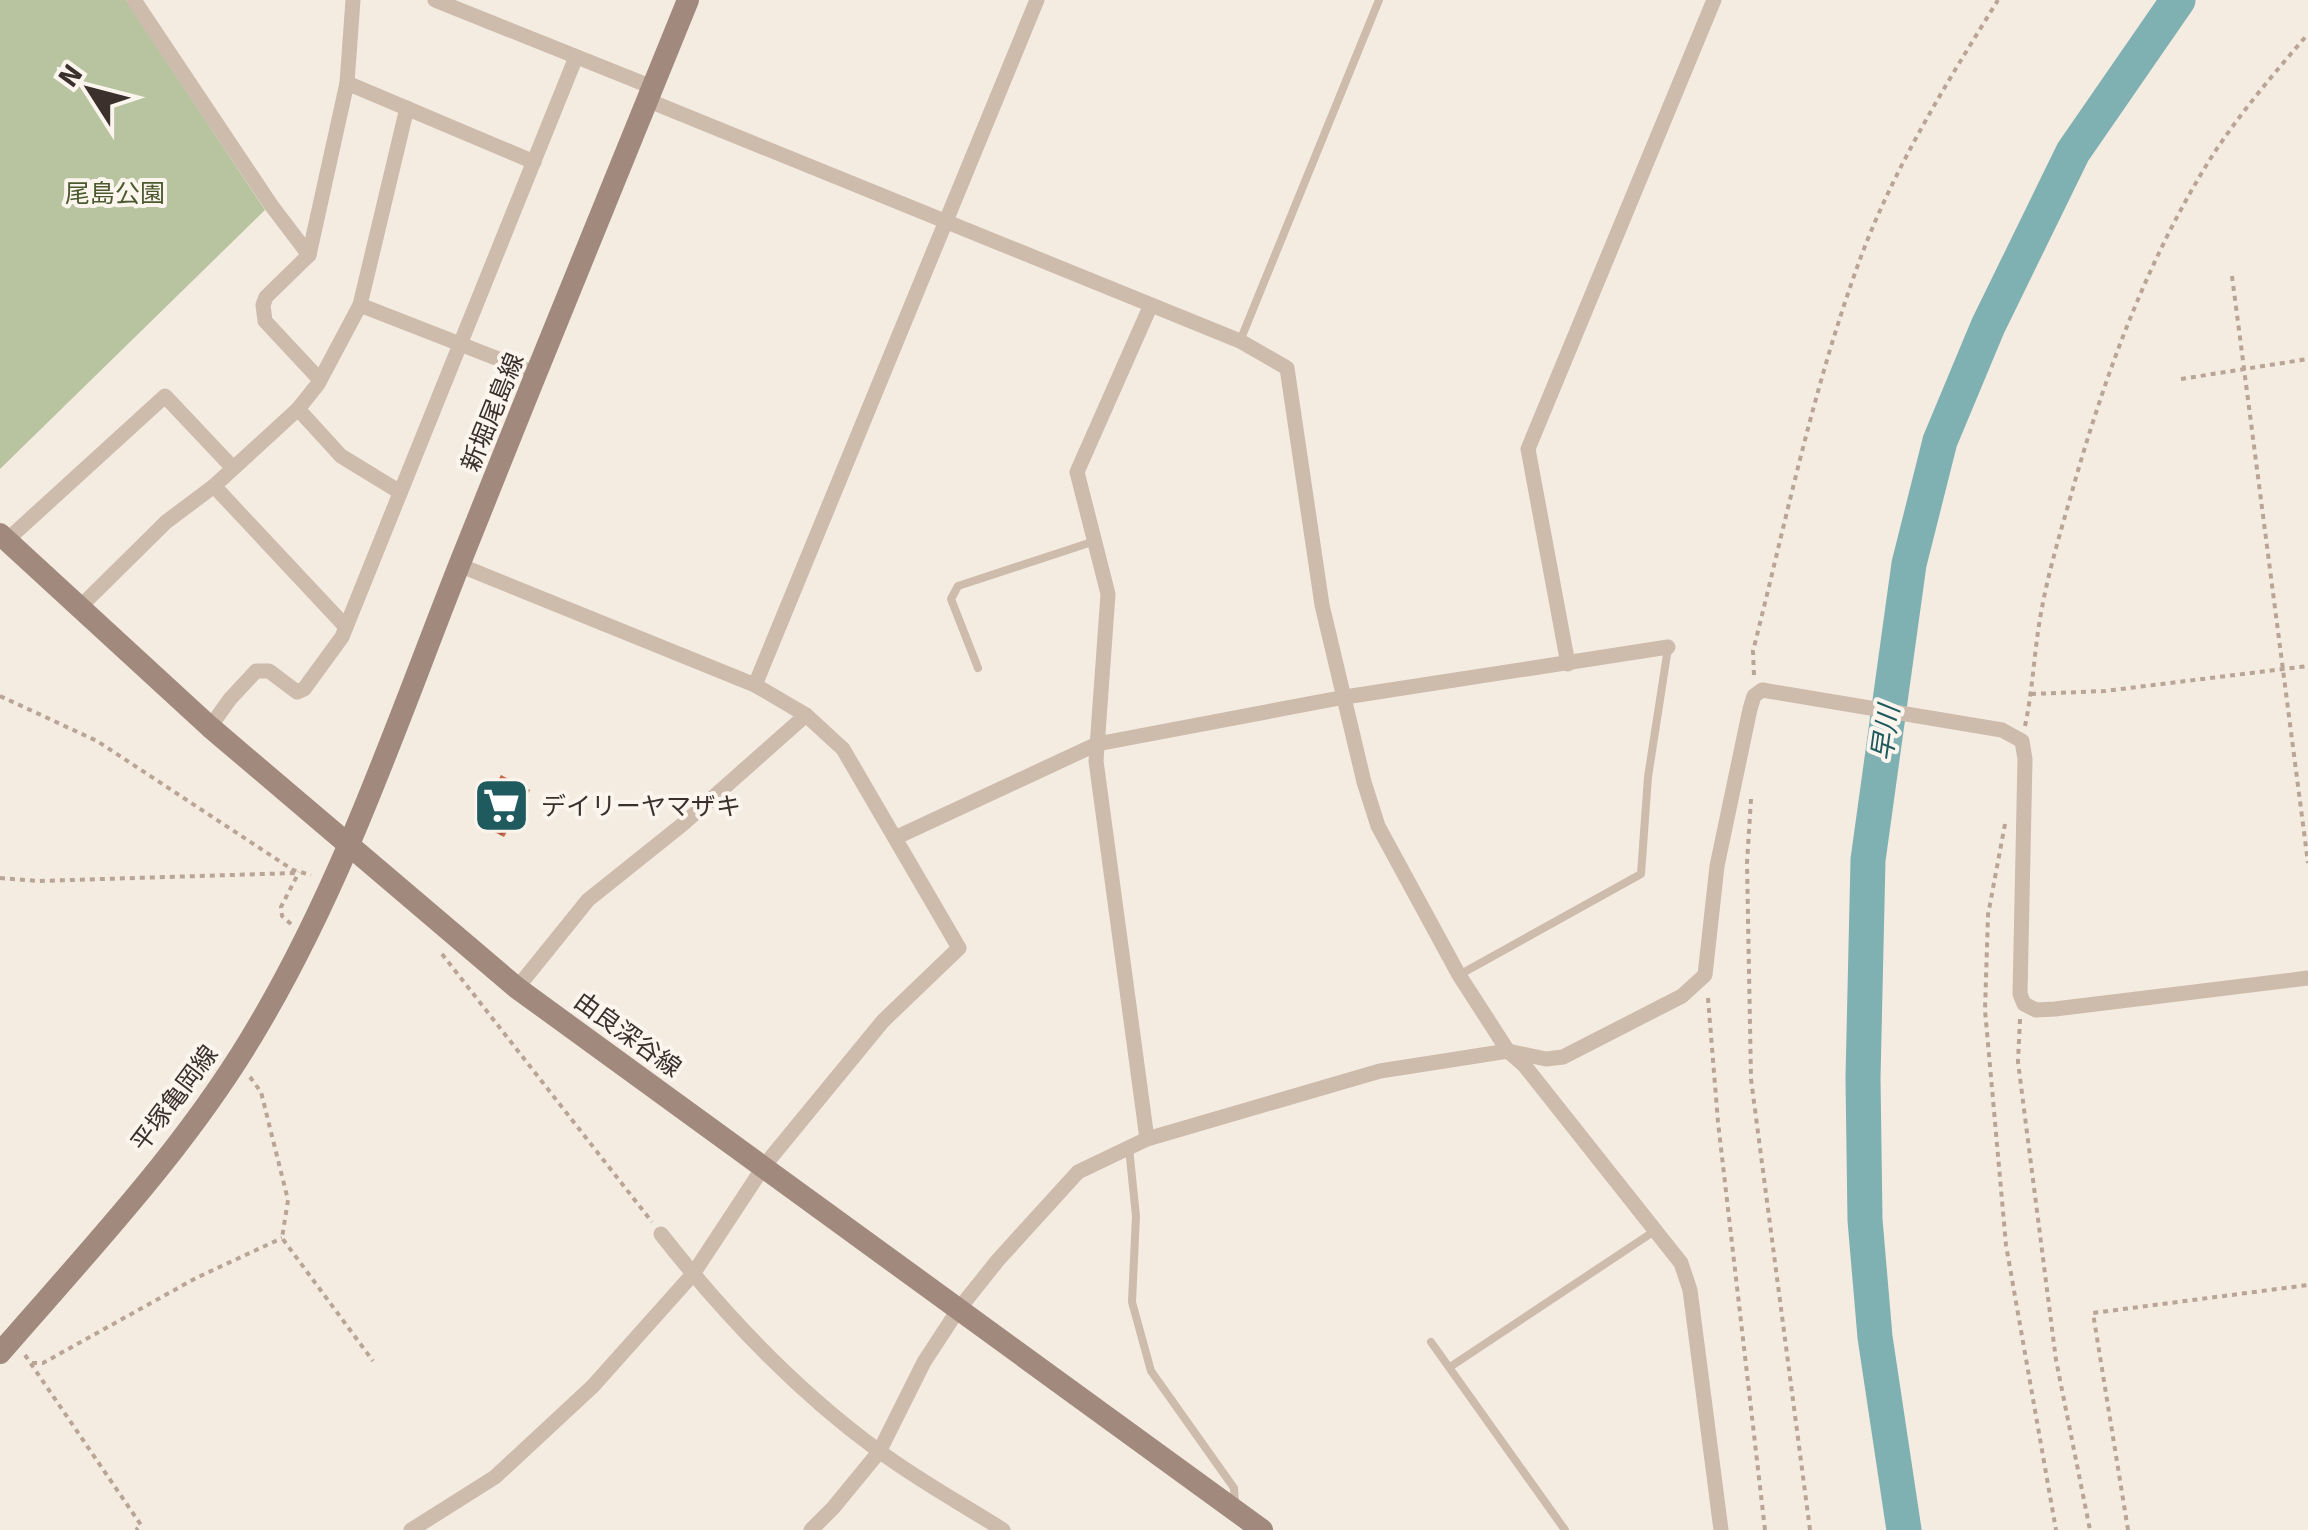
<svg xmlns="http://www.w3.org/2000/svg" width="2308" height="1530" font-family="Signika,'Noto Sans JP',sans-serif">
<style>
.green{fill:#b8c4a0}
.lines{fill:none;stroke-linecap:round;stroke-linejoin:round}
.river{stroke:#7fb0b2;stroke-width:35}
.building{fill:url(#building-hatch)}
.path{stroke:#b9a596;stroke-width:4;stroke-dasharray:5 5;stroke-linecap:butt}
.lane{stroke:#cdbbac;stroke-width:8}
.street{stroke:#cdbbac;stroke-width:15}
.secondary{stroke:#a18a7d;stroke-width:22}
.labels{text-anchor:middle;stroke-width:8;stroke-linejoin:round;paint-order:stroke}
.park-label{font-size:25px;fill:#4a5a2e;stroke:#fbf5ee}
.street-label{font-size:25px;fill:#3b302b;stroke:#fbf5ee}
.poi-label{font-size:25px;fill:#3b302b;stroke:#fbf5ee;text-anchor:start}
.water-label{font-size:28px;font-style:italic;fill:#1f5a5e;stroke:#fbf5ee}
</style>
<defs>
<pattern id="building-hatch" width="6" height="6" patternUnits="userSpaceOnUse" patternTransform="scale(2.5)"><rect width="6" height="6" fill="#c8694b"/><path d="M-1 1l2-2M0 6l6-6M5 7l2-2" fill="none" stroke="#a4573f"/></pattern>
</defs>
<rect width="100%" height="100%" fill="#f4ebe1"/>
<!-- green -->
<polygon class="green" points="0,0 126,0 265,210 0,469"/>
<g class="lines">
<!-- river -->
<polyline class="river" points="1904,1530 1875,1337 1865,1220 1863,1078 1868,860 1909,564 1940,441 1988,326 2073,152 2178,0"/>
</g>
<!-- building -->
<polygon class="building" points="501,775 530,790 504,837 475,822"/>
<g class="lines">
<!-- path -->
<g class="path">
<polyline points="2232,276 2308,863"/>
<polyline points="2181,379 2308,359"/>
<path d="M1754 675 1753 651C1786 521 1813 388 1859 262 1893 169 1946 84 1998 0"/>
<polyline points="2031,694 2105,691 2308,666"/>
<polyline points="0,696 97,741 293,870 311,875"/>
<path d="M2025 726C2033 689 2034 651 2041 613 2049 568 2063 524 2075 481 2108 366 2150 254 2214 153 2242 111 2275 72 2308 34"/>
<polyline points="1751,799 1747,863 1751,1079 1810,1530"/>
<polyline points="2005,824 1988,915 1985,1010 2006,1245 2056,1530"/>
<polyline points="0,878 39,881 295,873"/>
<polyline points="291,924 282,916 281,907 299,872"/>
<polyline points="442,954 652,1222"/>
<polyline points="1708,998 1718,1122 1765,1530"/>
<polyline points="2020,1019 2018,1062 2056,1360 2090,1530"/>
<polyline points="250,1077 261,1092 288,1200 282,1238 373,1361"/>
<polyline points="25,1355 141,1525 136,1530"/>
<polyline points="32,1363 43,1363 196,1278 282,1238"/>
<polyline points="2128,1530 2093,1313 2308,1285"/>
</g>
<!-- lane -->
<g class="lane">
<polyline points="1240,341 1379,0"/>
<polyline points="978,668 951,599 958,586 1095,541"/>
<polyline points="1459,975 1641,874 1648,777 1668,648"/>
<polyline points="1129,1148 1136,1216 1132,1302 1151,1371 1234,1488 1235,1504"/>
<polyline points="1431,1342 1565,1530"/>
<polyline points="1450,1367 1653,1232"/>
</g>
<!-- street -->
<g class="street">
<polyline points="134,0 271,205 309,255"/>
<polyline points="435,0 652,87"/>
<polyline points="347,83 534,162"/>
<polyline points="647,100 1240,341 1287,368 1322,605 1364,782 1378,826 1459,975 1508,1051 1524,1065 1681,1263 1690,1290 1721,1530"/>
<polyline points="360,305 537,374"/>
<polyline points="320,380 265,321 263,305 266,297 309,255 347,83 353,0"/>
<polyline points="298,409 341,456 400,492"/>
<polyline points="214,486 346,627"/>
<polyline points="7,540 165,396 233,468"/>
<polyline points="80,607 166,522 214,486 298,409 318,384 360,305 407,108"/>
<polyline points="1568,664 1528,449 1714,0"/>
<polyline points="755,685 1037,0"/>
<polyline points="210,727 230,699 256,671 269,671 297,692 304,689 342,637 576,57"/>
<polyline points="897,837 1097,744 1345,697 1668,647"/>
<polyline points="517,988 588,900 683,824 806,715"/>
<polyline points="1147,1139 1096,761 1108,594 1077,472 1150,307"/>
<path d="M661 1234C723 1313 798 1392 879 1451 918 1480 962 1504 1003 1530"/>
<polyline points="411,1530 495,1477 593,1386 693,1274 764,1166 883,1021 959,948 843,749 806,715 755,685 459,565"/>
<polyline points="811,1530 833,1508 879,1452 924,1362 958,1310 998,1260 1078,1172 1147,1139 1380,1071 1508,1051 1546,1059 1563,1057 1682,996 1705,975 1717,866 1750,709 1754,696 1762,690 2002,730 2022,741 2025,759 2020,994 2024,1004 2036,1010 2055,1009 2308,978"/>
</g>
<!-- secondary -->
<g class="secondary">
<polyline points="0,534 210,727 517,988 1262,1530"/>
<path d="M0 1353C91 1248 191 1143 261 1021 345 878 399 717 460 563 535 375 611 188 688 0"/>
</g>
</g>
<!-- icons -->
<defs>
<symbol id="supermarket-square" viewBox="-11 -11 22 22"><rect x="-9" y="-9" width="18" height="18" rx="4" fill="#1f5a5e" stroke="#fbf5ee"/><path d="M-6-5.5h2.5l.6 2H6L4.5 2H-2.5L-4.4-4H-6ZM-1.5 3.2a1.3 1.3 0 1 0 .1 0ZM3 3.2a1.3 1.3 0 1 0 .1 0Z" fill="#fff"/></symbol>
</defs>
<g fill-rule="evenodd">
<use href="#supermarket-square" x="470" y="774" width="63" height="63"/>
</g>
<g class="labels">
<!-- park labels -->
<g class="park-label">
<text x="115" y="202">尾島公園</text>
</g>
<!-- street labels -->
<g class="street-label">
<text transform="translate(492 412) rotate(-68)" y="9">新堀尾島線</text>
<text transform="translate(628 1034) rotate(36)" y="9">由良深谷線</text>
<text transform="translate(174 1098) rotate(-53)" y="9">平塚亀岡線</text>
</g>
<!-- poi labels -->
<g class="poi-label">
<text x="541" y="815">デイリーヤマザキ</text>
</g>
<!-- water labels -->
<g class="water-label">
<text transform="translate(1885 733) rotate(-82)" y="10">早川</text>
</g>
</g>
<!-- north arrow -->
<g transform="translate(90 90) rotate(306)" stroke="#fbf5ee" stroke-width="8" paint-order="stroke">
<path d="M0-8L18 38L0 25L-18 38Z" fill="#3b302b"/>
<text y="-15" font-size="28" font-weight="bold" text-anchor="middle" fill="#3b302b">N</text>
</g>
</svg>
